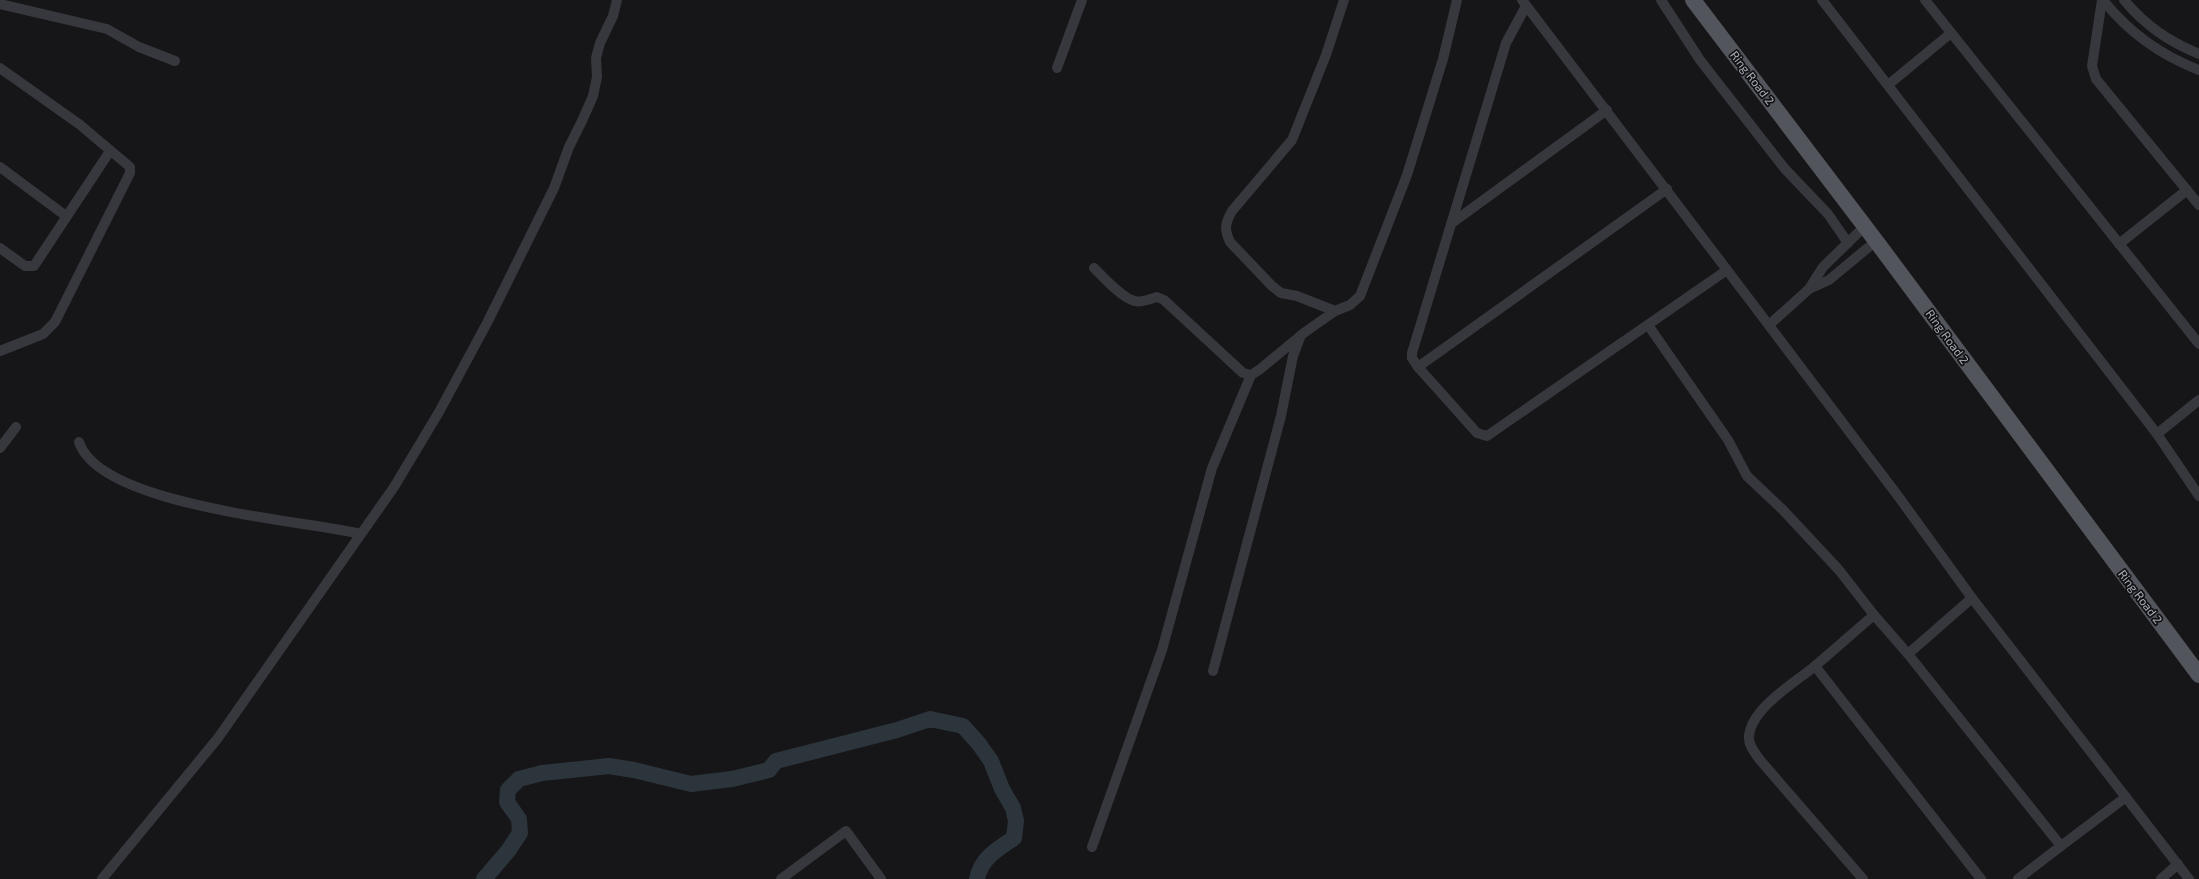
<svg xmlns="http://www.w3.org/2000/svg" width="2199" height="879" font-family="'Exo 2',sans-serif">
<style>
.lines{fill:none;stroke-linecap:round;stroke-linejoin:round}
.river{stroke:#2c353c;stroke-width:16}
.street{stroke:#37383d;stroke-width:10}
.primary{stroke:#53555c;stroke-width:16}
.labels{text-anchor:middle;stroke-width:3.5;stroke-linejoin:round;paint-order:stroke}
.street-label{font-size:12px;fill:#a8adb8;stroke:#111113}
</style>
<rect width="100%" height="100%" fill="#161618"/>
<g class="lines">
<!-- river -->
<path class="river" d="M484 879 508 851 520 833 519 819 507 802 508 790 519 779 542 773 609 766 634 770 691 784 732 779 769 770 776 761 897 730 930 719 963 726 979 744 991 761 1002 789 1013 808 1016 821 1014 838C998 849 981 858 977 879"/>
<!-- street -->
<g class="street">
<polyline points="1522,0 1727,270 1487,436 1477,433 1418,367 1412,358 1412,353 1506,43 1526,6"/>
<polyline points="1661,0 1700,60 1785,169 1828,214 1848,243"/>
<polyline points="1822,0 2157,434 2199,496"/>
<polyline points="1925,0 2199,344"/>
<polyline points="2102,0 2092,66 2096,79 2199,205"/>
<path d="M2103 0C2129 33 2160 55 2199 70"/>
<path d="M2124 0C2146 26 2168 41 2199 54"/>
<polyline points="0,4 107,29 139,47 175,61"/>
<polyline points="0,68 79,124 130,167 130,173 55,322 43,334 0,351"/>
<polyline points="1057,68 1082,0"/>
<polyline points="1888,85 1951,33"/>
<polyline points="0,167 66,216"/>
<polyline points="1452,223 1607,110"/>
<polyline points="2119,244 2187,190"/>
<polyline points="0,248 25,266 34,266 110,151"/>
<path d="M1094 268C1103 277 1123 299 1135 301 1142 303 1150 299 1157 297L1164 300 1243 373 1251 375 1259 370 1299 337"/>
<polyline points="1727,270 1898,496 1972,598 2189,879"/>
<polyline points="1809,289 1829,280 1876,241"/>
<path d="M1335 311 1297 296 1281 293 1272 286 1230 242C1224 229 1225 223 1232 211L1292 140 1326 55 1344 0"/>
<path d="M1648 325 1728 440 1747 476 1783 510 1839 570 1874 615C1854 632 1835 649 1815 666 1796 682 1751 708 1749 736 1748 745 1755 753 1760 760L1863 879"/>
<polyline points="1769,325 1809,289 1823,267 1865,226"/>
<polyline points="1418,367 1667,189"/>
<polyline points="2157,434 2199,400"/>
<path d="M79 442C100 506 301 520 361 534"/>
<polyline points="0,448 16,427"/>
<polyline points="1874,615 1908,654 2061,846 2126,797"/>
<polyline points="1908,654 1972,598"/>
<polyline points="1815,666 1981,879"/>
<polyline points="1213,671 1281,416 1293,356 1301,335 1335,311 1350,305 1360,296 1407,175 1443,59 1457,0"/>
<polyline points="1092,847 1162,650 1212,468 1251,375"/>
<polyline points="102,879 218,738 394,487 439,412 487,323 554,188 569,147 582,121 593,96 597,77 596,58 600,43 613,16 617,0"/>
<polyline points="781,879 846,831 881,879"/>
<polyline points="2018,879 2061,846"/>
<polyline points="2161,879 2178,864"/>
</g>
<!-- primary -->
<polyline class="primary" points="1693,0 1876,241 2199,675"/>
</g>
<g class="labels">
<!-- street labels -->
<g class="street-label">
<text transform="translate(1752 78) rotate(53)" y="4">Ring Road 2</text>
<text transform="translate(1947 337) rotate(54)" y="4">Ring Road 2</text>
<text transform="translate(2140 597) rotate(53)" y="4">Ring Road 2</text>
</g>
</g>
</svg>
